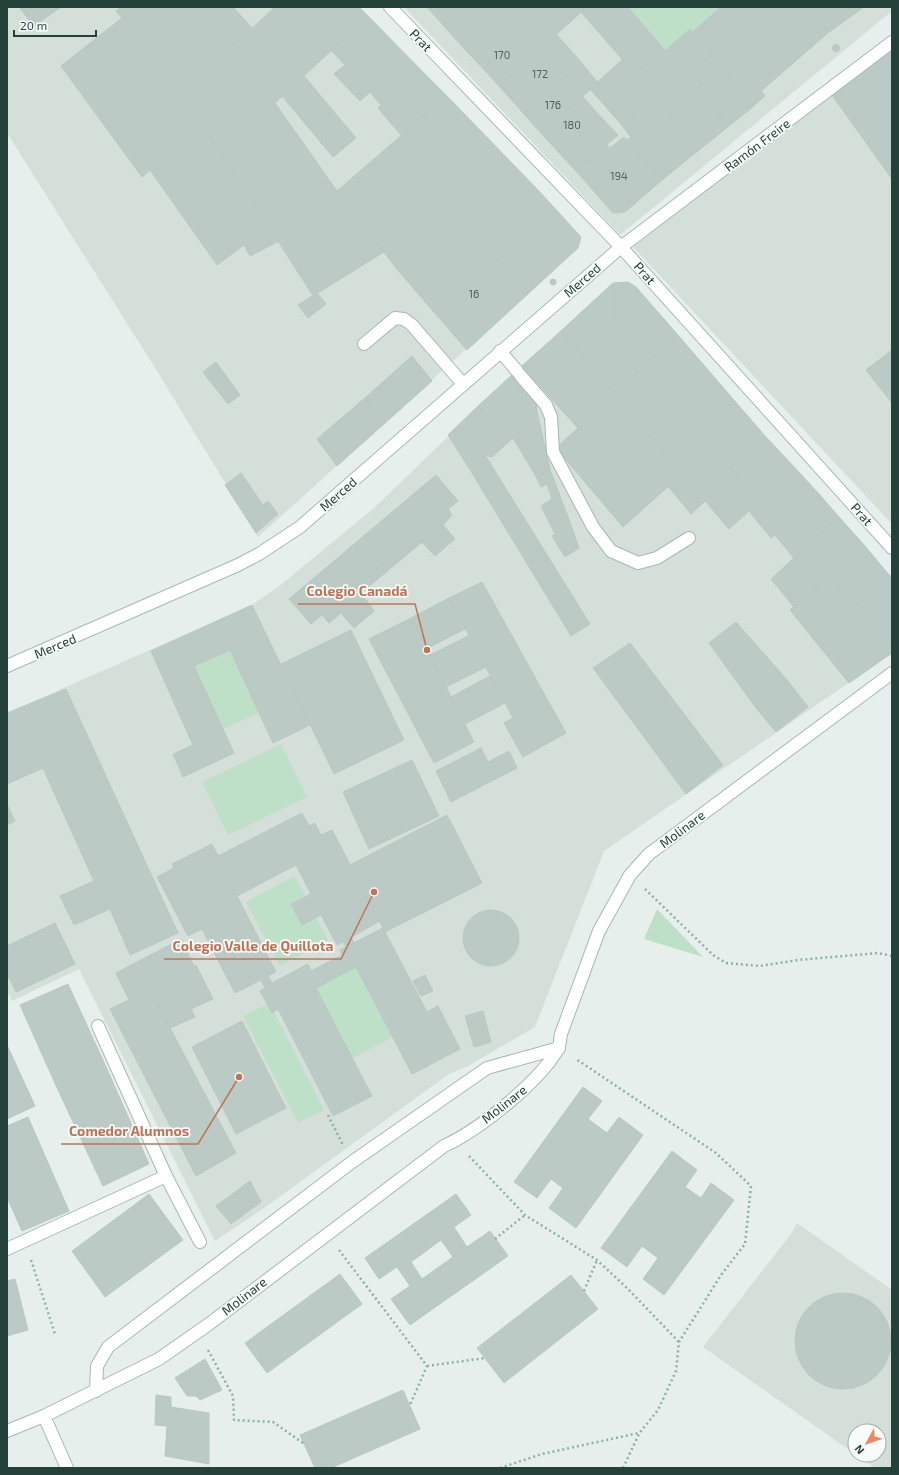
<svg xmlns="http://www.w3.org/2000/svg" width="899" height="1475" font-family="'Exo 2',sans-serif">
<style>
.built{fill:#d4dfda}
.green{fill:#bfe0c8}
.building{fill:#bbcac4;stroke:#b8c9c2;fill-rule:evenodd}
.lines{fill:none;stroke-linecap:round;stroke-linejoin:round}
.lane-casing{stroke:#a8b8b2;stroke-width:14}
.street-casing{stroke:#a8b8b2;stroke-width:14}
.secondary-casing{stroke:#a4bbb3;stroke-width:14}
.path{stroke:#86b3a5;stroke-width:2.5;stroke-dasharray:2 3;stroke-linecap:butt}
.lane{stroke:#fff;stroke-width:12}
.street{stroke:#fff;stroke-width:12}
.secondary{stroke:#fff;stroke-width:12}
.labels{text-anchor:middle;stroke-width:3.5;stroke-linejoin:round;paint-order:stroke}
.number-label{font-size:11px;fill:#4a645c}
.street-label{font-size:13px;fill:#24423a;stroke:#f7fbf9}
.leader{fill:none;stroke:#c07456;stroke-width:1.5}
.callout-dot{fill:#c07456;stroke:#f7fbf9;stroke-width:1.5}
.callout-label{font-size:14px;text-anchor:middle;font-weight:bold;fill:#c07456;stroke:#f7fbf9;stroke-width:3.5;stroke-linejoin:round;paint-order:stroke}
</style>
<rect width="100%" height="100%" fill="#e6efeb"/>
<!-- built -->
<g class="built">
<polygon points="7,7 359,7 581,237 578,248 258,537 157,371 7,133"/>
<polygon points="404,7 892,7 892,11 620,235"/>
<polygon points="892,50 892,524 633,247 809,111"/>
<polygon points="620,282 628,282 636,287 765,436 839,517 892,579 892,653 604,851 535,1027 468,1066 449,1074 264,1208 215,1241 79,969 12,1001 7,990 7,713 252,605 278,587 374,508 513,374 613,283"/>
<polygon points="797,1223 892,1290 892,1468 875,1468 856,1455 879,1455 879,1431 855,1431 855,1454 703,1347 791,1234"/>
</g>
<!-- green -->
<g class="green">
<polygon points="628,7 721,7 693,32 690,29 666,50"/>
<polygon points="230,650 259,713 223,729 194,666"/>
<polygon points="281,744 307,797 228,835 202,782"/>
<polygon points="294,876 305,896 291,904 302,925 316,918 328,940 280,966 246,902"/>
<polygon points="657,909 703,957 644,939"/>
<polygon points="356,967 392,1037 352,1059 316,988"/>
<polygon points="267,1004 271,1013 274,1012 324,1110 298,1123 243,1016"/>
</g>
<!-- building -->
<g class="building">
<polygon points="19,7 61,7 34,26"/>
<polygon points="121,7 233,7 252,28 180,95 222,153 279,241 250,256 244,245 217,265 150,170 142,177 61,66 122,18 116,11"/>
<polygon points="275,7 359,7 368,16 222,153 180,95"/>
<polygon points="427,7 504,7 461,45"/>
<polygon points="504,7 587,7 499,86 461,45"/>
<polygon points="587,7 628,7 664,49 635,74 581,12"/>
<polygon points="721,7 806,7 829,32 791,65 748,20 717,39 704,22"/>
<polygon points="806,7 864,7 829,32"/>
<polygon points="368,16 420,69 381,105 370,92 360,101 334,74 345,65 331,50"/>
<polygon points="748,20 791,65 761,91 723,36"/>
<polygon points="704,22 717,39 723,36 765,96 749,110 724,79 730,76 693,32"/>
<polygon points="690,29 712,54 691,73 689,71 686,74 666,50"/>
<polygon points="556,34 581,62 524,114 499,86"/>
<circle cx="836" cy="48" r="3.5"/>
<polygon points="664,49 683,70 654,96 635,74"/>
<polygon points="892,50 892,78 879,60"/>
<polygon points="712,54 730,76 724,79 749,110 729,126 698,88 701,85 691,73"/>
<polygon points="623,59 654,96 621,124 590,89"/>
<polygon points="879,60 892,78 892,179 832,95"/>
<polygon points="581,62 598,83 541,133 524,114"/>
<polygon points="420,69 447,96 401,135 378,108"/>
<polygon points="683,70 686,74 689,71 701,85 698,88 729,126 699,150 654,96"/>
<polygon points="304,76 356,138 333,157 282,96"/>
<polygon points="447,96 539,191 420,296 396,268 337,191"/>
<polygon points="582,96 602,118 560,154 541,133"/>
<polygon points="654,96 699,150 662,180 627,140 631,137 621,124"/>
<polygon points="275,103 337,191 384,252 313,296 222,153"/>
<polygon points="602,118 618,135 576,171 560,154"/>
<polygon points="624,137 662,180 625,212 613,213 576,171 607,145 610,148"/>
<polygon points="539,191 581,237 578,248 529,293 481,242"/>
<polygon points="481,242 529,293 467,350 420,296"/>
<circle cx="553" cy="282" r="3"/>
<polygon points="628,282 636,287 677,334 637,372 615,345 613,283"/>
<polygon points="613,283 615,345 592,367 561,331"/>
<polygon points="317,293 326,304 308,318 298,305"/>
<polygon points="561,331 682,474 623,527 556,448 578,428 525,370 517,377 513,374"/>
<polygon points="677,334 765,436 699,494 614,393"/>
<polygon points="615,345 637,372 614,393 592,367"/>
<polygon points="892,350 892,403 866,370"/>
<polygon points="412,356 432,381 384,424 365,398"/>
<polygon points="216,362 240,395 228,404 203,372"/>
<polygon points="513,374 536,404 538,416 504,446 500,441 501,436 478,406"/>
<polygon points="365,398 384,424 337,466 317,439"/>
<polygon points="478,406 501,436 500,441 504,446 492,457 485,455 469,468 448,435"/>
<polygon points="538,416 550,469 537,478 513,438"/>
<polygon points="765,436 796,469 759,502 730,467"/>
<polygon points="485,455 590,624 571,636 469,468"/>
<polygon points="730,467 759,502 729,529 699,494"/>
<polygon points="550,469 571,525 555,534 541,506 552,499 547,484 541,487 537,478"/>
<polygon points="796,469 820,495 771,538 749,511"/>
<polygon points="241,473 263,505 268,501 278,514 256,533 225,485"/>
<polygon points="682,474 705,501 691,514 668,486"/>
<polygon points="436,475 458,501 311,624 289,599"/>
<polygon points="820,495 839,517 794,558 775,535"/>
<polygon points="448,509 452,515 443,525 455,539 435,556 422,542 361,593 374,611 354,628 341,613 329,623 322,615"/>
<polygon points="839,517 865,546 794,607 771,579"/>
<polygon points="571,525 579,548 565,557 552,536"/>
<polygon points="865,546 890,576 855,606 828,577"/>
<polygon points="890,576 892,579 892,648 855,606"/>
<polygon points="828,577 892,649 892,653 849,683 790,610"/>
<polygon points="482,582 566,733 523,757 504,723 513,718 449,598"/>
<polygon points="449,598 465,629 426,649 411,618"/>
<polygon points="252,605 310,725 273,743 230,650 194,666 234,753 183,777 173,754 193,745 151,651"/>
<polygon points="411,618 474,742 434,763 369,639"/>
<polygon points="736,622 788,681 756,708 709,643"/>
<polygon points="351,630 404,740 334,774 281,664"/>
<polygon points="470,635 486,667 446,687 430,655"/>
<polygon points="630,643 723,765 686,794 593,668"/>
<polygon points="490,676 505,703 465,724 451,697"/>
<polygon points="788,681 808,707 776,732 756,708"/>
<polygon points="66,689 178,933 130,955 110,909 74,925 60,896 94,881 43,768 7,784 7,713"/>
<polygon points="481,748 488,762 509,751 517,768 451,802 436,771"/>
<polygon points="412,760 439,816 369,849 343,792"/>
<polygon points="7,804 15,821 7,825"/>
<polygon points="302,813 309,826 315,823 321,835 332,830 380,921 337,945 321,915 302,925 291,904 311,894 296,865 237,896 276,972 268,976 272,983 308,964 311,971 342,955 340,950 383,928 427,1012 438,1006 460,1049 412,1074 356,967 316,988 372,1096 333,1116 278,1009 272,1013 260,991 265,988 261,980 235,993 202,929 188,936 157,877 174,868 172,864 212,844 218,856"/>
<polygon points="447,815 482,883 385,932 350,865"/>
<circle cx="491" cy="938" r="28"/>
<polygon points="55,923 75,964 16,992 7,974 7,946"/>
<polygon points="351,937 354,943 346,947 343,942"/>
<polygon points="181,939 194,966 149,988 236,1153 196,1176 110,1009 129,1000 116,973"/>
<polygon points="196,965 213,999 191,1009 195,1017 170,1028 149,988"/>
<polygon points="425,975 433,991 421,996 413,981"/>
<polygon points="68,984 107,1069 59,1092 20,1005"/>
<polygon points="483,1011 491,1042 474,1047 465,1016"/>
<polygon points="242,1021 286,1108 236,1134 192,1047"/>
<polygon points="7,1045 35,1106 7,1119"/>
<polygon points="107,1069 149,1164 103,1186 59,1092"/>
<polygon points="583,1087 602,1101 588,1119 607,1133 619,1117 643,1135 576,1228 549,1208 563,1188 551,1179 537,1198 514,1182"/>
<polygon points="28,1117 69,1211 22,1231 7,1197 7,1126"/>
<polygon points="672,1151 697,1170 685,1187 701,1198 711,1183 734,1200 664,1295 643,1279 658,1258 642,1246 627,1267 601,1248"/>
<polygon points="250,1181 261,1202 231,1224 216,1206"/>
<polygon points="149,1194 183,1240 105,1297 72,1251"/>
<path d="M456 1194 471 1215 454 1227 467 1247 490 1231 508 1256 410 1325 391 1299 410 1286 397 1267 379 1279 365 1258ZM441 1240 453 1257 422 1279 411 1262Z"/>
<polygon points="340,1274 362,1304 267,1373 245,1343"/>
<polygon points="571,1275 598,1309 504,1383 477,1348"/>
<polygon points="15,1279 28,1330 7,1336 7,1281"/>
<circle cx="843" cy="1341" r="48"/>
<polygon points="205,1359 222,1390 200,1400 196,1396 187,1396 175,1378"/>
<polygon points="403,1390 420,1429 331,1468 315,1468 300,1435"/>
<polygon points="156,1395 171,1397 171,1407 209,1413 209,1464 165,1456 167,1426 155,1425"/>
</g>
<g class="lines">
<defs>
<g id="lane">
<polyline points="364,344 395,318 404,319 412,325 463,384"/>
<polyline points="500,351 517,371"/>
<polyline points="520,375 546,405 551,417 553,452 593,527 611,551 638,563 657,558 689,538"/>
<polyline points="96,1391 97,1366 108,1347 352,1162 487,1068 559,1048"/>
</g>
<g id="street">
<polyline points="98,1026 166,1176 200,1242"/>
<polyline points="7,1249 166,1176"/>
<polyline points="44,1416 67,1468"/>
<path d="M7 1431 44 1416 159 1359 209 1324 444 1146C479 1130 538 1083 558 1049 560 1045 560 1039 561 1034L599 931 630 875 649 854 892 673"/>
</g>
<g id="secondary">
<polyline points="390,7 621,247 892,548"/>
<polyline points="7,666 238,565 259,554 300,527 621,247 892,42"/>
</g>
</defs>
<!-- lane casing -->
<use href="#lane" class="lane-casing"/>
<!-- street casing -->
<use href="#street" class="street-casing"/>
<!-- secondary casing -->
<use href="#secondary" class="secondary-casing"/>
<!-- path -->
<g class="path">
<polyline points="645,889 713,955 726,963 760,966 798,960 878,953 892,956"/>
<polyline points="328,1115 343,1145"/>
<polyline points="469,1156 525,1215 597,1260 627,1288 679,1342"/>
<polyline points="495,1239 525,1215"/>
<polyline points="339,1250 427,1366 410,1405"/>
<polyline points="31,1260 55,1334"/>
<polyline points="584,1291 597,1260"/>
<polyline points="208,1350 233,1396 234,1420 273,1422 303,1443"/>
<polyline points="427,1366 485,1358"/>
<polyline points="500,1468 542,1454 639,1433 641,1431 658,1410 676,1371 679,1342 721,1275 745,1244 751,1186 716,1153 576,1059"/>
<polyline points="623,1468 639,1434"/>
</g>
<!-- lane -->
<use href="#lane" class="lane"/>
<!-- street -->
<use href="#street" class="street"/>
<!-- secondary -->
<use href="#secondary" class="secondary"/>
</g>
<g class="labels">
<!-- number labels -->
<g class="number-label">
<text x="502" y="59">170</text>
<text x="540" y="78">172</text>
<text x="553" y="109">176</text>
<text x="572" y="129">180</text>
<text x="619" y="180">194</text>
<text x="474" y="298">16</text>
</g>
<!-- street labels -->
<g class="street-label">
<text transform="translate(421 40) rotate(46)" y="5">Prat</text>
<text transform="translate(757 145) rotate(-37)" y="5">Ramón Freire</text>
<text transform="translate(645 273) rotate(48)" y="5">Prat</text>
<text transform="translate(582 280) rotate(-41)" y="5">Merced</text>
<text transform="translate(338 494) rotate(-41)" y="5">Merced</text>
<text transform="translate(862 514) rotate(48)" y="5">Prat</text>
<text transform="translate(55 646) rotate(-23)" y="5">Merced</text>
<text transform="translate(682 829) rotate(-37)" y="5">Molinare</text>
<text transform="translate(504 1104) rotate(-38)" y="5">Molinare</text>
<text transform="translate(244 1296) rotate(-38)" y="5">Molinare</text>
</g>
</g>
<!-- callouts -->
<path class="leader" d="M427 650L415 604H298M374 892L341 959H164M239 1077L198 1144H61"/>
<g class="callout-dot">
<circle cx="427" cy="650" r="4"/>
<circle cx="374" cy="892" r="4"/>
<circle cx="239" cy="1077" r="4"/>
</g>
<g class="callout-label">
<text x="357" y="596">Colegio Canadá</text>
<text x="253" y="951">Colegio Valle de Quillota</text>
<text x="129" y="1136">Comedor Alumnos</text>
</g>
<!-- border -->
<rect width="899" height="1475" fill="none" stroke="#24423a" stroke-width="16"/>
<!-- north arrow -->
<g transform="translate(867 1443) rotate(230)"><circle r="19" fill="#f7fbf9" stroke="#a3b1ad"/>
<path d="M0-3L7 15L0 10L-7 15Z" fill="#f4845f"/>
<text y="-6" font-size="11" font-weight="bold" text-anchor="middle" fill="#24423a">N</text>
</g>
<!-- scale -->
<path d="M14 30v6h82v-6" fill="none" stroke="#24423a" stroke-width="2"/>
<text x="20" y="30" font-size="12" fill="#24423a" stroke="#f7fbf9" stroke-width="3" paint-order="stroke">20 m</text>
</svg>
